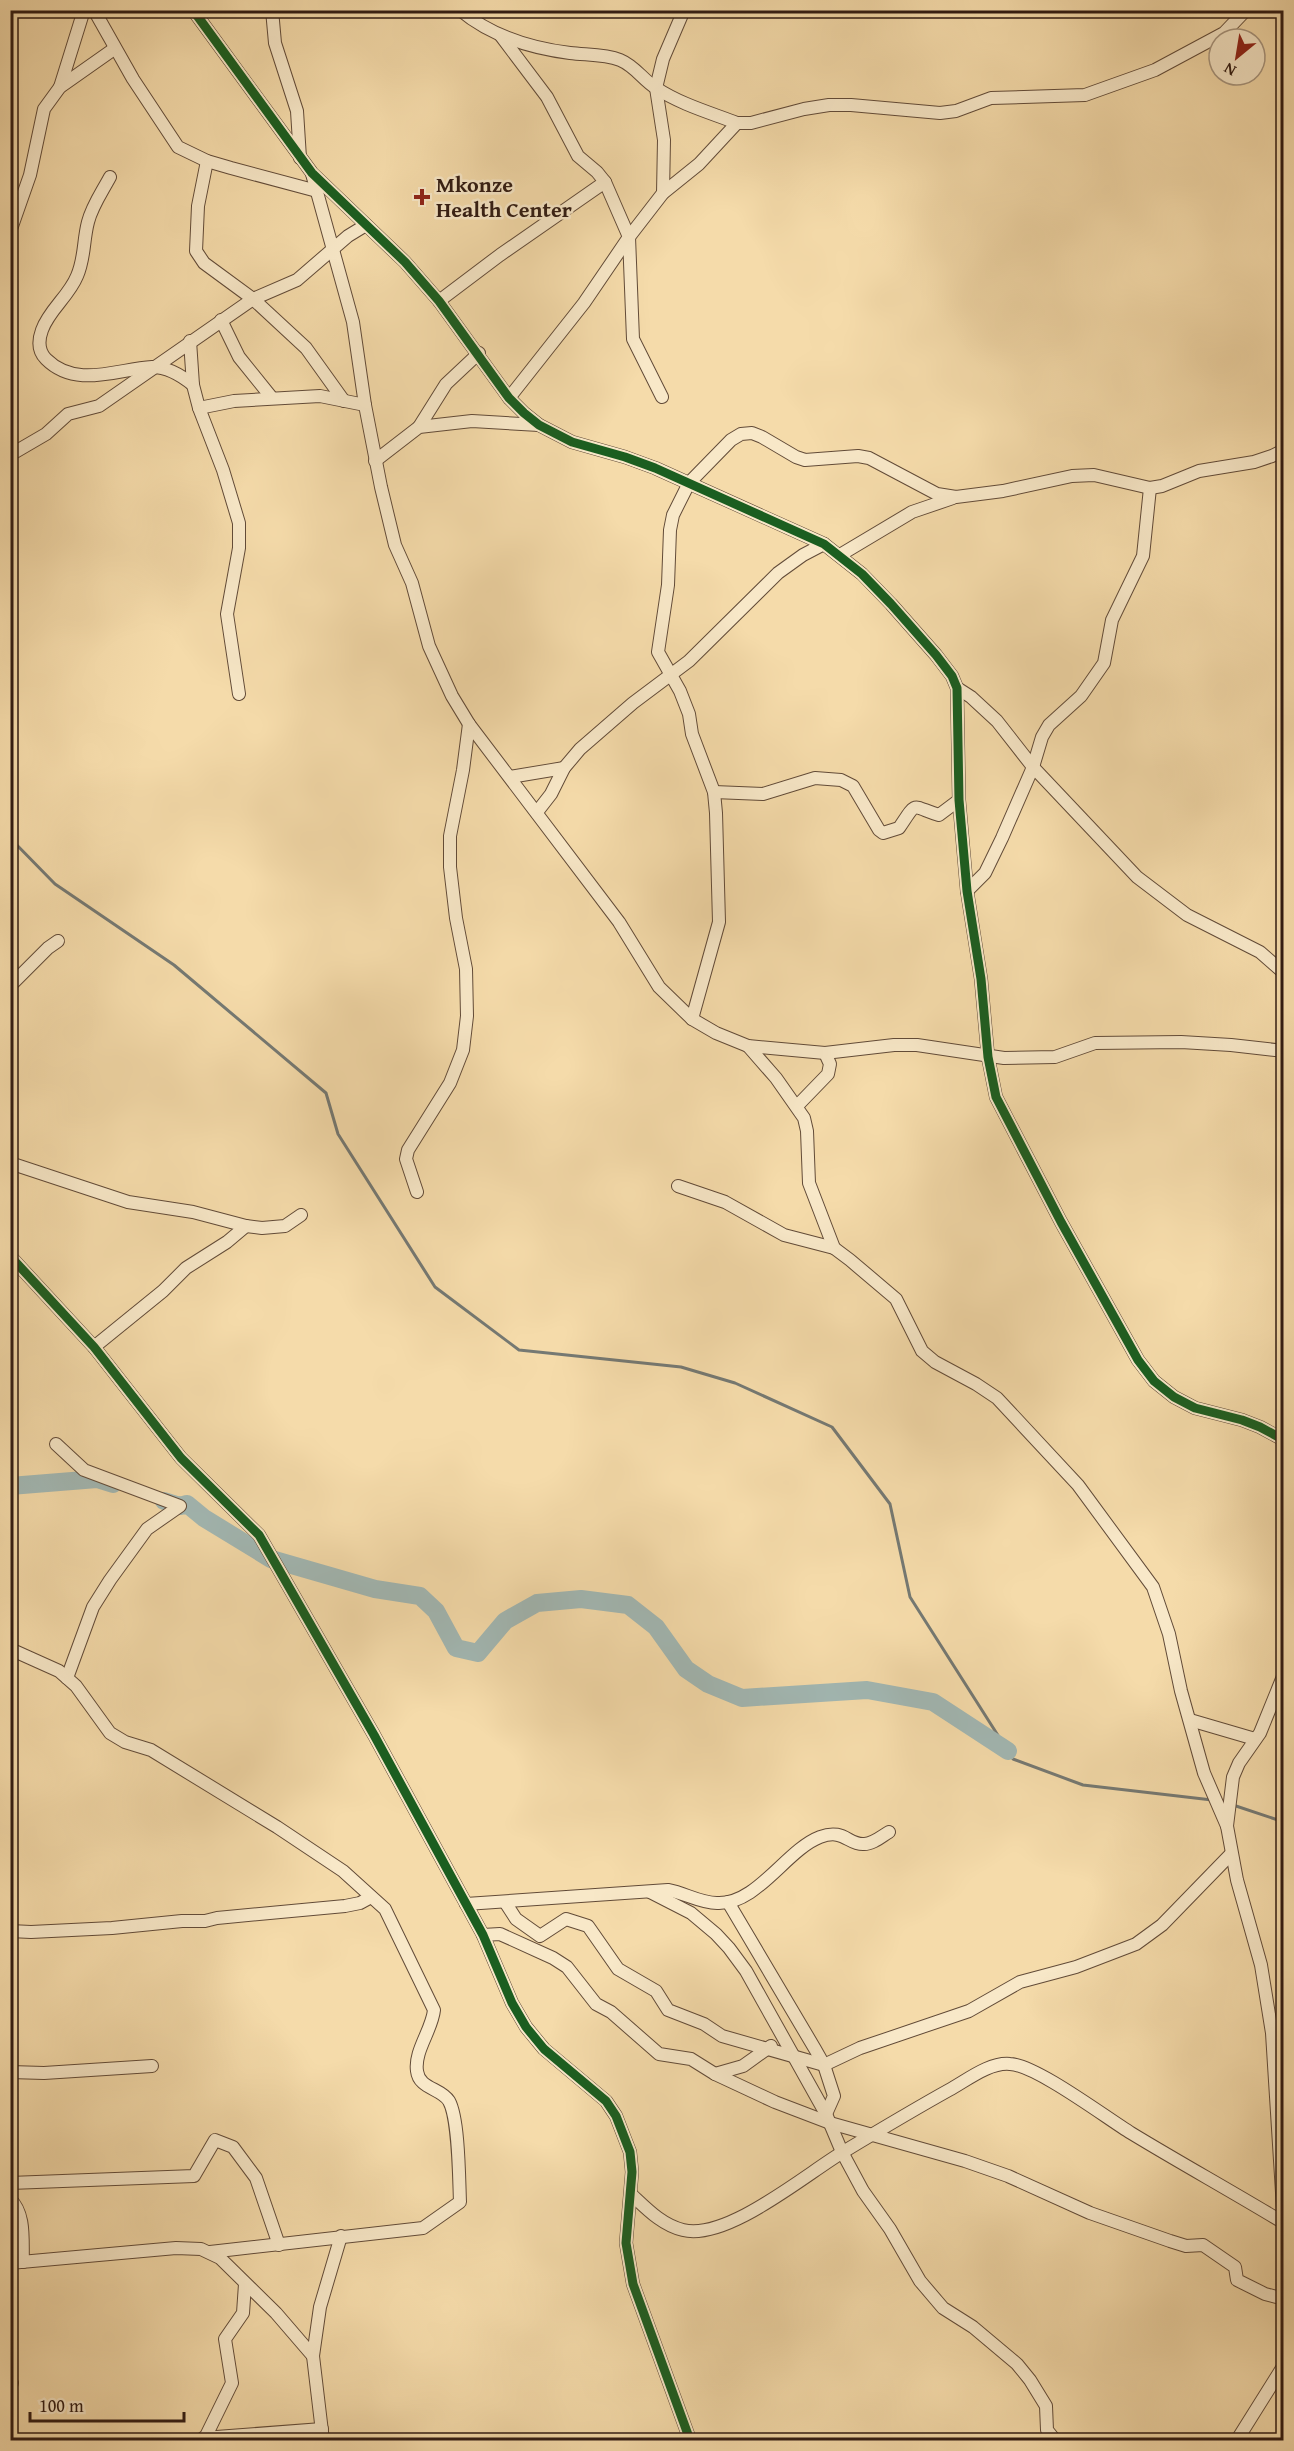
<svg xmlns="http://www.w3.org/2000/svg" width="1294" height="2451" font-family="'Gentium Book Plus',serif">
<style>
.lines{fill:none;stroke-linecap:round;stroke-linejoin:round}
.stream{stroke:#757973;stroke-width:3}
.river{stroke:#a2b8b4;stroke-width:18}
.street-casing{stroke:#624b38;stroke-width:14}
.street{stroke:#f8e8c8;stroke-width:12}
.cycleway-casing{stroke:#f8e8c8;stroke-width:13}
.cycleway{stroke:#1b5e20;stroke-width:9}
.poi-dot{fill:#8f2418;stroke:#f8e8c8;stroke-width:2}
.labels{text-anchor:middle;stroke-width:5;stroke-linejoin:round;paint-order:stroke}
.poi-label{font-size:22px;font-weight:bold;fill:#311b12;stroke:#f8e8c8;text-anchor:start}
</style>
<rect width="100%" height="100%" fill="#f5dbaa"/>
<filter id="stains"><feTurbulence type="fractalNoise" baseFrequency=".00333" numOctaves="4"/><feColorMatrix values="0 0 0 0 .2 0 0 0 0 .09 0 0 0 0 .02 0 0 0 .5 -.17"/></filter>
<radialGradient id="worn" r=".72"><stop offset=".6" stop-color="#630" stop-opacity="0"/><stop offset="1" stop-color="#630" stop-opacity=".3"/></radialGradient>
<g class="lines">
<!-- stream -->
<g class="stream">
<polyline points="10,838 55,884 174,965 326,1093 338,1134 435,1287 519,1350 681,1367 735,1383 832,1427 890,1504 910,1597 1013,1759 1083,1785 1212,1800"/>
<polyline points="1233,1805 1284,1822"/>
</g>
<!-- river -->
<g class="river">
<polyline points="10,1486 97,1479 113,1484"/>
<polyline points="164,1501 180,1506 187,1504 204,1518 271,1559 375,1589 420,1596 436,1611 456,1648 478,1653 505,1621 537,1603 581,1599 628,1605 656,1627 686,1669 708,1684 742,1698 867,1690 933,1702 1008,1751"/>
</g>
<defs>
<g id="street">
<polyline points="94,10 133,79 178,147 207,161 231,168 317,191"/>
<polyline points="193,10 312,173 405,262 439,301 509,398 524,413 539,425 572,442 625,457 655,468 824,544 862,574 891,604 936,655 952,676 957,688 959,800 967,891 981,979 988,1057 996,1097 1061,1222 1138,1360 1154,1381 1174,1397 1195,1408 1242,1420 1260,1427 1284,1440"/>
<polyline points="272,10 275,43 297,111 300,158"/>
<path d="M460 10C491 36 530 48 570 53 587 55 605 54 620 60 635 66 643 80 656 88 680 104 711 113 737 123H751L804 109 829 105H851L940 113 956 111 991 98 1085 95 1155 70 1224 33 1246 10"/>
<polyline points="501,36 547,97 578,156 597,172 605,182 629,237 633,339 662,397"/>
<polyline points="60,87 84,10"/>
<polyline points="207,161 198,206 196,251 204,263 253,299 306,348 344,401"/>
<polyline points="312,174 353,322 365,405 381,487 395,545 412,583 429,646 452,696 469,724 619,922 659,987 692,1019 716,1033 748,1046 825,1053 894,1045 917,1045 1004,1058 1055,1057 1095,1043 1181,1042 1231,1045 1284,1051"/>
<path d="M110 177C102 192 92 206 88 222 83 241 85 258 77 276 69 296 49 310 42 330 38 341 38 351 46 359 76 389 117 369 152 367 168 367 181 375 193 385"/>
<polyline points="663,193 664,140 656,88 663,59 684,10"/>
<polyline points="10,232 30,175 44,109 60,87 114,49"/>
<polyline points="439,301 500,255 605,182"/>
<polyline points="221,320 239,357 272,398"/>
<polyline points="190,341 193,385 199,408 223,470 239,523 239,548 227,614 239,694"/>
<polyline points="509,398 584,303 629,237 663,193 699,164 737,123"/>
<polyline points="199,408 234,401 320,396 365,405"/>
<polyline points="419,427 446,384 479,353"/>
<polyline points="10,455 46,434 68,414 99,406 253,299 297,280 348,236 366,225"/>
<polyline points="375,461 419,427 472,421 539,425"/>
<polyline points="840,555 912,512 953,498"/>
<polyline points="957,688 971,697 997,721 1033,767 1137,877 1187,915 1260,952 1284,973"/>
<polyline points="510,777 564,768"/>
<path d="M714 792 763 794 815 778 841 780 853 786 879 830 883 833 899 828C918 800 910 806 939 815L959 800"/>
<polyline points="537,812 551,794 564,768 580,749 633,703 689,661 778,573 803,555 824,544"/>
<polyline points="967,891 985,873 1002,838 1033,767 1042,737 1049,725 1081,696 1104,663 1112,620 1143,556 1150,488"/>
<polyline points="10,989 12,984 48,948 58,941"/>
<polyline points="692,1019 719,922 716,813 714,792 692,734 689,714 680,691 658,652 668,585 670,530 673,515 689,483 731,440 741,434 752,433 762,437 796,457 805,460 858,456 869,458 937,494 956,497 1003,491 1072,476 1094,475 1150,488 1162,486 1199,471 1254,462 1272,456 1284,450"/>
<polyline points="748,1046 776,1078 804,1118 807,1131 809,1183 834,1248"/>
<polyline points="797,1106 828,1074 830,1064 825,1053"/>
<polyline points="10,1163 128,1202 193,1212 246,1226 262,1228 285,1226 301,1215"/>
<polyline points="678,1186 725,1202 784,1235 834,1248 850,1260 896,1299 922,1351 935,1362 976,1384 997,1398 1078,1485 1153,1587 1169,1634 1181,1691 1204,1773 1227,1826"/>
<polyline points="417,1192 406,1159 408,1150 450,1083 463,1050 467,1016 466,969 456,918 450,867 450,836 463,770 469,724"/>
<polyline points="10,1256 94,1347 181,1458 259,1535 374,1735 483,1935 512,2003 526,2027 544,2049 606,2101 616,2116 630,2152 632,2172 626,2243 633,2284 690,2440"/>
<polyline points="94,1347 163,1291 186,1268 227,1242 246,1226"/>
<polyline points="56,1444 84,1470 180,1506 147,1529 110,1580 93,1607 67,1678"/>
<path d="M10 1649 59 1671 76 1686 110 1733 125 1742 151 1750 277 1827 343 1871 385 1909 434 2010C432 2030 414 2051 417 2071 419 2089 441 2088 449 2101 459 2119 459 2179 460 2202L423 2228 210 2252"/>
<polyline points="1284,1674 1260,1733 1239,1763 1233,1777 1227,1826 1237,1880 1261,1965 1272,2033 1284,2224"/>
<polyline points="1190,1720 1255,1739"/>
<polyline points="650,1892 691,1913 716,1934 729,1948 746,1971 826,2114 842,2152 863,2191 890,2229 920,2281 943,2308 973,2327 1017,2364 1030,2380 1046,2406 1047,2430 1055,2440"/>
<polyline points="505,1902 516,1919 540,1936 566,1919 588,1926 618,1969 656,1991 668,2010 704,2024 722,2036 824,2065 860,2048 969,2011 1020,1982 1076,1967 1136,1944 1162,1925 1231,1854"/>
<polyline points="728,1902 815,2049 824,2065 834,2096 826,2114"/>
<path d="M466 1904 668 1890C685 1893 700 1903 717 1903 757 1905 786 1850 820 1837 844 1828 848 1845 864 1844 873 1844 882 1836 889 1832"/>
<polyline points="10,1931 31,1932 112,1928 182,1921 205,1921 217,1918 345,1906 360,1903 371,1897"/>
<polyline points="483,1935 500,1934 553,1958 567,1967 596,2004 611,2012 659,2054 691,2059 715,2074 775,2102 830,2123 965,2161 1008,2176 1090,2213 1170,2241 1186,2246 1203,2245 1235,2267 1237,2280 1265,2294 1284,2299"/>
<polyline points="10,2072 44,2073 152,2066"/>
<polyline points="715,2074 743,2066 771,2046"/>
<polyline points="10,2183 194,2176 215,2140 233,2147 256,2178 279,2245"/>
<path d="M632 2195C647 2209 662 2225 683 2230 727 2241 806 2174 843 2152 878 2131 913 2110 949 2090 966 2081 989 2062 1010 2064 1036 2065 1105 2117 1131 2133 1182 2164 1233 2192 1284 2223"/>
<path d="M10 2199C26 2214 22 2241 23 2262"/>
<polyline points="10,2263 176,2248 201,2249 220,2258 276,2313 313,2356"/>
<polyline points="10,2382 12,2383"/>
<polyline points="203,2438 322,2429"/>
<polyline points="204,2440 232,2383 225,2339 243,2313 245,2284"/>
<polyline points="323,2440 313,2356 320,2307 341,2236"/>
<polyline points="1237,2440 1284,2365"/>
</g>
</defs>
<!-- street casing -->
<use href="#street" class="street-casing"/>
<!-- street -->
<use href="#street" class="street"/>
<defs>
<g id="cycleway">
<polyline points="193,10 312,173 405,262 439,301 509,398 524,413 539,425 572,442 625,457 655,468 824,544 862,574 891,604 936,655 952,676 957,688 959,800 967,891 981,979 988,1057 996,1097 1061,1222 1138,1360 1154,1381 1174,1397 1195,1408 1242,1420 1260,1427 1284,1440"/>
<polyline points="10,1256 94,1347 181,1458 259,1535 374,1735 483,1935 512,2003 526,2027 544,2049 606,2101 616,2116 630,2152 632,2172 626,2243 633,2284 690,2440"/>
</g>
</defs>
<!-- cycleway casing -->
<use href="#cycleway" class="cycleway-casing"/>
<!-- cycleway -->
<use href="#cycleway" class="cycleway"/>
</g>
<!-- markers -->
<path class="poi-dot" d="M419 188h6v6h6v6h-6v6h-6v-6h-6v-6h6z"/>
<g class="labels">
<!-- poi labels -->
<g class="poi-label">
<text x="436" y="192">Mkonze<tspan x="436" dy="25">Health Center</tspan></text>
</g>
</g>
<!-- margin -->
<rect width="1294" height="2451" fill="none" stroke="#f5dbaa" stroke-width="36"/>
<rect x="12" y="12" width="1270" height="2427" fill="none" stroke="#311b12" stroke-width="3"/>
<rect x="18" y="18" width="1258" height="2415" fill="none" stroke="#311b12" stroke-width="1.5"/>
<!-- north arrow -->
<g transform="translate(1237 57) rotate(210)"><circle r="28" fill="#f8e8c8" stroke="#a8967f" stroke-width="1.5"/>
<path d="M0-4.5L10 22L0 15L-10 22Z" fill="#8f2418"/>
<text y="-9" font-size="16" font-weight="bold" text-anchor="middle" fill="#311b12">N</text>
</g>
<!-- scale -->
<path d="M30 2412v9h154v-9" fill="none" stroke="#311b12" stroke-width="3"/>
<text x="39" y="2412" font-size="18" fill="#311b12" stroke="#f8e8c8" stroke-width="4.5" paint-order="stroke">100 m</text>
<rect width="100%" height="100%" filter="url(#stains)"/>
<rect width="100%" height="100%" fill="url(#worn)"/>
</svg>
